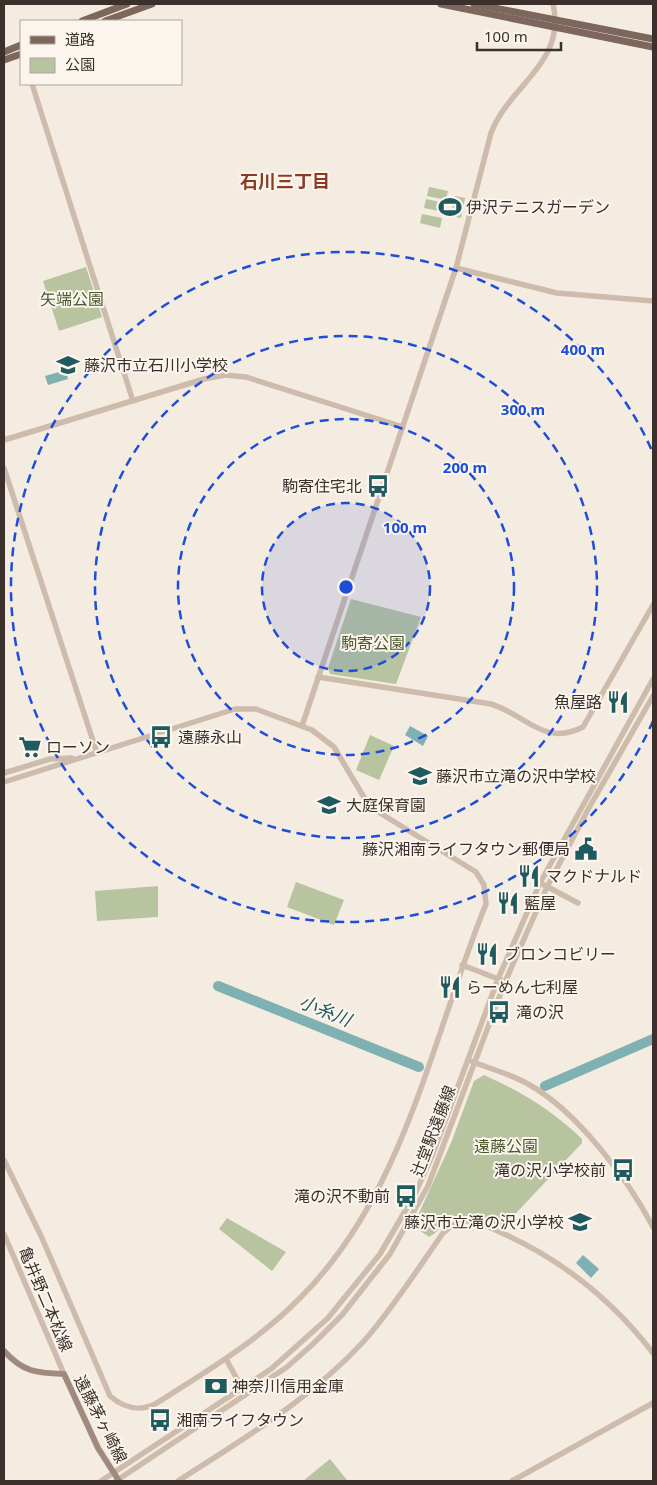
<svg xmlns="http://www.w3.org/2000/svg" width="657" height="1485" font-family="'Noto Sans','Noto Sans JP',sans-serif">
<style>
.green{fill:#b8c4a0}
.water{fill:#7fb0b2}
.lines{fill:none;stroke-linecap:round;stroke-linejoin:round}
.river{stroke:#7fb0b2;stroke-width:10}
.tertiary{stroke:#cdbbac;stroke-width:5.5}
.secondary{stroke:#a18a7d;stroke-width:6}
.primary{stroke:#7d675c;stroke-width:7}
.ring{fill:none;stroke:#1d4ed8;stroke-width:2.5;stroke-dasharray:9 6}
.labels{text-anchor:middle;stroke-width:4;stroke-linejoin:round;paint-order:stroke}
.poi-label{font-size:16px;fill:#3b302b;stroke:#fbf5ee;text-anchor:start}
.park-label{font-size:16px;fill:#4a5a2e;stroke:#fbf5ee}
.street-label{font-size:16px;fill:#3b302b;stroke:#fbf5ee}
.neighbourhood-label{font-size:18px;font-weight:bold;fill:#8c3b22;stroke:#fbf5ee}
.water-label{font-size:18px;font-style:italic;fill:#1f5a5e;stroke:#fbf5ee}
.centre{fill:#1d4ed8;stroke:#fbf5ee;stroke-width:2.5}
.ring-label{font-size:15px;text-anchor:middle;font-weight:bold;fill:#1d4ed8;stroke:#fbf5ee;stroke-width:4;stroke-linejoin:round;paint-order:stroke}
</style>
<rect width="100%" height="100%" fill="#f4ebe1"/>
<!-- green -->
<g class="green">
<polygon points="429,187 448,191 446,200 427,196"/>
<polygon points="455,196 465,198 461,218 451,216"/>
<polygon points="426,199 445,203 443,212 424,208"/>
<polygon points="422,214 442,218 440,228 420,223"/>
<polygon points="86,267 102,317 59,331 43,281"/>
<polygon points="351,599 421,617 396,684 330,674 328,668"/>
<polygon points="370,735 394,746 379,780 356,770"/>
<polygon points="296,882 344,900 334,925 287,907"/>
<polygon points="158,886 158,917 97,921 95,891"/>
<path d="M484 1075C522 1092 552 1110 582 1139V1143L504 1226 500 1227C485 1219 464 1210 447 1221 441 1226 437 1233 429 1237L416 1228 415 1222 451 1143 474 1081Z"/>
<polygon points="227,1218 286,1252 272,1271 219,1229"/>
<polygon points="330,1459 347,1480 303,1481"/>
</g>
<!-- water -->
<g class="water">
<polygon points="66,370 68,379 48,385 45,376"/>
<polygon points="410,726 428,736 423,746 405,735"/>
<polygon points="583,1255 599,1269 591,1278 576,1263"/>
</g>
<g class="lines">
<!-- river -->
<g class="river">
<polyline points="218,986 419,1067"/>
<polyline points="545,1086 653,1039"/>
</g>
<!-- tertiary -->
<g class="tertiary">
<polyline points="32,84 133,401"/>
<polyline points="456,268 557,293 653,301"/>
<polyline points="4,440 204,379 225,375 246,377 403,427"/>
<polyline points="4,468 97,753"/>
<path d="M318 677 491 704C527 715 543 747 583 727L653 605"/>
<path d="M302 726 456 268 491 133C509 85 567 63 553 4"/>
<polyline points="4,773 50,759 72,758"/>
<path d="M4 782 235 709H256L312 730 334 747 365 799 380 813 476 872 484 885 486 904C432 1037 405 1193 301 1297 258 1341 206 1372 155 1404 138 1412 124 1408 110 1396L42 1238 4 1160"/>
<polyline points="544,885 578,903"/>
<polyline points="462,965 501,980"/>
<path d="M471 1061C490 1069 511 1074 528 1084 576 1110 628 1179 653 1227"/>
<polyline points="4,1234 64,1374"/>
<polyline points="226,1359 243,1390"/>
<polyline points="101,1481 271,1369 328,1318 380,1254 415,1194 432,1156 498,979 540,883 653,679"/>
<polyline points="116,1481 287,1367 313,1344 342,1315 390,1254 428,1186 505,982 547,887 590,806 653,696"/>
<path d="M178 1481C243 1439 311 1399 364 1341 393 1308 417 1270 443 1233 449 1227 456 1222 466 1221 478 1220 490 1228 502 1233 562 1260 613 1301 653 1353"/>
<polyline points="512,1481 653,1403"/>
</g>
<!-- secondary -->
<path class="secondary" d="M4 1351C23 1372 36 1373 64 1374L98 1448 119 1481"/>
<!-- primary -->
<g class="primary">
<polyline points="441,4 653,47"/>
<polyline points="474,4 653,39"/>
<polyline points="82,21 127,4"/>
<polyline points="105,21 152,4"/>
<polyline points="4,52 21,45"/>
<polyline points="4,60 21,54"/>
</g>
</g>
<!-- distance rings -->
<circle cx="346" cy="587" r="84" fill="#1d4ed8" fill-opacity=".12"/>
<g class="ring">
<circle cx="346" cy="587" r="84"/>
<circle cx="346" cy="587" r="168"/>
<circle cx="346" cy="587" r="251"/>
<path d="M653 721A335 335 0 1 1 653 453"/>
</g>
<!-- icons -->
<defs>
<symbol id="stadium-bare" viewBox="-9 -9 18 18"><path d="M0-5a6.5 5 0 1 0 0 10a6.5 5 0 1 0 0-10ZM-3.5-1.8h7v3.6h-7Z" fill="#1f5a5e" stroke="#fbf5ee" stroke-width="2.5" paint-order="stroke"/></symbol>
<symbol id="school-bare" viewBox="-9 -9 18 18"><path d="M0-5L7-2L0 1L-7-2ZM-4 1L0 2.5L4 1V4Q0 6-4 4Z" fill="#1f5a5e" stroke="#fbf5ee" stroke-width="2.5" paint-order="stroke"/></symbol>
<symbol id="bus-bare" viewBox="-9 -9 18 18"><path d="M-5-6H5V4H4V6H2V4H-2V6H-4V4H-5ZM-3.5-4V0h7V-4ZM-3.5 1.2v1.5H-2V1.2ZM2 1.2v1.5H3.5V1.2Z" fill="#1f5a5e" stroke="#fbf5ee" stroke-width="2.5" paint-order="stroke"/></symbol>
<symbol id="restaurant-bare" viewBox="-9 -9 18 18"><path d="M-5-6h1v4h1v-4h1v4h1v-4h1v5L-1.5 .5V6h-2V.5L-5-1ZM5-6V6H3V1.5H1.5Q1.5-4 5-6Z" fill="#1f5a5e" stroke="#fbf5ee" stroke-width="2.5" paint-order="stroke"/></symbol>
<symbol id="supermarket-bare" viewBox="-9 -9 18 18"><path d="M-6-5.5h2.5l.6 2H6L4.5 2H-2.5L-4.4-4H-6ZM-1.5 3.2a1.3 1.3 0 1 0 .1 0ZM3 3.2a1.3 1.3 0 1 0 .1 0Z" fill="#1f5a5e" stroke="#fbf5ee" stroke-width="2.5" paint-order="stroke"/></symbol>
<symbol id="civic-bare" viewBox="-9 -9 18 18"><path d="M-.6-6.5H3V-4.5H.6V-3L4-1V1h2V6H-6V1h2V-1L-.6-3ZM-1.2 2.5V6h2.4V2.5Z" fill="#1f5a5e" stroke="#fbf5ee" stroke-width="2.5" paint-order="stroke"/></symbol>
<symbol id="bank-bare" viewBox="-9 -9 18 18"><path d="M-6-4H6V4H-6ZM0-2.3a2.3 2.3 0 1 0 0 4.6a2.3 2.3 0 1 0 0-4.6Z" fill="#1f5a5e" stroke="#fbf5ee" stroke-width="2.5" paint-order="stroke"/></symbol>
</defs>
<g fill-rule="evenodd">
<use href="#stadium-bare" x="434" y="191" width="32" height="32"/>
<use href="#school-bare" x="52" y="349" width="32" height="32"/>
<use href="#bus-bare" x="362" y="470" width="32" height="32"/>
<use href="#restaurant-bare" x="602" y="686" width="32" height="32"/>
<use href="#bus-bare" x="145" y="721" width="32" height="32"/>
<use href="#supermarket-bare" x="14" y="731" width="32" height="32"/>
<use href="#school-bare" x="404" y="760" width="32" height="32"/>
<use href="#school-bare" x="313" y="789" width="32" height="32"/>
<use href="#civic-bare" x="570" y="833" width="32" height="32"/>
<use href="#restaurant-bare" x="513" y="860" width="32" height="32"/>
<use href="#restaurant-bare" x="492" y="887" width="32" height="32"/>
<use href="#restaurant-bare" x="471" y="938" width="32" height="32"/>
<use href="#restaurant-bare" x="434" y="971" width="32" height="32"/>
<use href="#bus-bare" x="483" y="996" width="32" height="32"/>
<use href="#bus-bare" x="607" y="1154" width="32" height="32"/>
<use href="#bus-bare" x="390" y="1180" width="32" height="32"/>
<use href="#school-bare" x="564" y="1206" width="32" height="32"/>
<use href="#bank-bare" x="200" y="1370" width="32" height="32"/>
<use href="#bus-bare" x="144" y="1404" width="32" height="32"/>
</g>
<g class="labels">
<!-- poi labels -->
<g class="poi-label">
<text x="466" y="213">伊沢テニスガーデン</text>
<text x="84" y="371">藤沢市立石川小学校</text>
<text x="362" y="492" text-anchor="end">駒寄住宅北</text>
<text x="602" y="708" text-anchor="end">魚屋路</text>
<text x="178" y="743">遠藤永山</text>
<text x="46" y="753">ローソン</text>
<text x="436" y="782">藤沢市立滝の沢中学校</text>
<text x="346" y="811">大庭保育園</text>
<text x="570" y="855" text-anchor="end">藤沢湘南ライフタウン郵便局</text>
<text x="546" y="882">マクドナルド</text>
<text x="524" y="909">藍屋</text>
<text x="504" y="960">ブロンコビリー</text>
<text x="466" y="993">らーめん七利屋</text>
<text x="516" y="1018">滝の沢</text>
<text x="606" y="1176" text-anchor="end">滝の沢小学校前</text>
<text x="390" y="1202" text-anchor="end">滝の沢不動前</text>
<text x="564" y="1228" text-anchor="end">藤沢市立滝の沢小学校</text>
<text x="232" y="1392">神奈川信用金庫</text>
<text x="176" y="1426">湘南ライフタウン</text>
</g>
<!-- park labels -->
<g class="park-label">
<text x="72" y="305">矢端公園</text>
<text x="373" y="649">駒寄公園</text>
<text x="506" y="1152">遠藤公園</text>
</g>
<!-- street labels -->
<g class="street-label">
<text transform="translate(433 1131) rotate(-69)" y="6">辻堂駅遠藤線</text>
<text transform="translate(46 1299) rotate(67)" y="6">亀井野二本松線</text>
<text transform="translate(101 1419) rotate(63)" y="6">遠藤茅ヶ崎線</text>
</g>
<!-- neighbourhood labels -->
<g class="neighbourhood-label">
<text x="285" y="188">石川三丁目</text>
</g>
<!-- water labels -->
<g class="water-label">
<text transform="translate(325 1011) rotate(22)" y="6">小糸川</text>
</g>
</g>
<circle cx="346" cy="587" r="8" class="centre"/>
<g class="ring-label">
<text x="583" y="355">400 m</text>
<text x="523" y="415">300 m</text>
<text x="465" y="473">200 m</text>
<text x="405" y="533">100 m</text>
</g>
<!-- border -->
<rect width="657" height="1485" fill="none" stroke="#3b302b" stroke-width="10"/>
<!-- legend -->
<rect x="20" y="20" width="162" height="65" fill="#fbf5ee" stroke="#aea6a0"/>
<rect x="30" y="36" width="25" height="8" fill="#7d675c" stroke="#aea6a0"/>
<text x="65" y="45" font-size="15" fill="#3b302b">道路</text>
<rect x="30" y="58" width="25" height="15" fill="#b8c4a0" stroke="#aea6a0"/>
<text x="65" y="70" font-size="15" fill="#3b302b">公園</text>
<!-- scale -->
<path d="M477 42v8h84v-8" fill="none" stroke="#3b302b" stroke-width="2.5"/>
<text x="484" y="42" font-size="15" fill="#3b302b" stroke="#fbf5ee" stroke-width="4" paint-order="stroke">100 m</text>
</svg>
